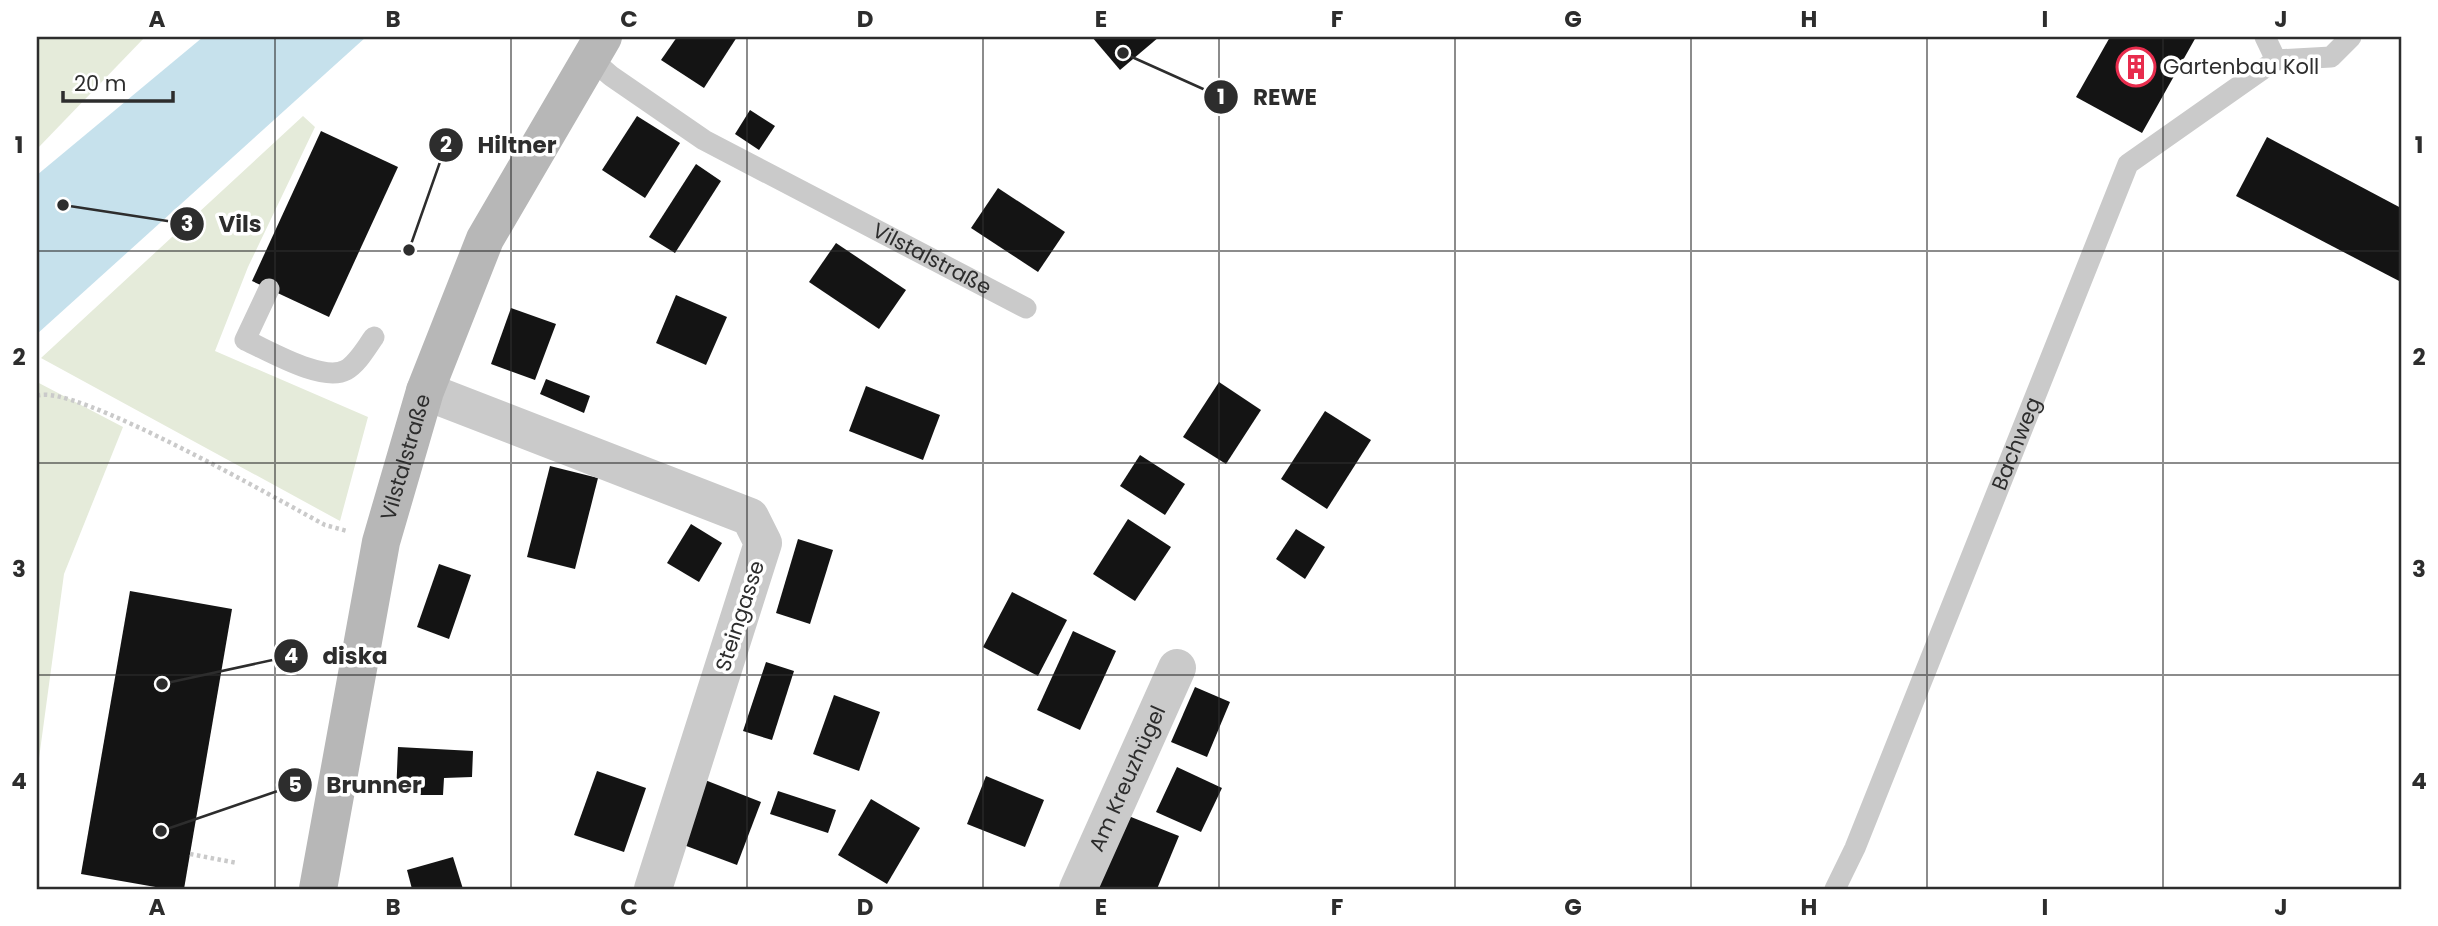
<svg xmlns="http://www.w3.org/2000/svg" width="2438" height="926" font-family="Poppins,sans-serif">
<style>
.green{fill:#e5ebda}
.water{fill:#c6e1ec}
.building{fill:#141414}
.lines{fill:none;stroke-linecap:round;stroke-linejoin:round}
.path{stroke:#cacaca;stroke-width:4.5;stroke-dasharray:3.5 3.5;stroke-linecap:butt}
.service{stroke:#cacaca;stroke-width:21}
.minor{stroke:#cacaca;stroke-width:38}
.secondary{stroke:#b7b7b7;stroke-width:38}
.grid{fill:none;stroke:#2d2d2d;stroke-width:2;stroke-opacity:0.55}
.labels{text-anchor:middle;stroke-width:7;stroke-linejoin:round;paint-order:stroke}
.poi-label{font-size:21px;fill:#2d2d2d;stroke:#fff;text-anchor:start}
.street-label{font-size:21px;fill:#2d2d2d;stroke:#fff}
.leader{fill:none;stroke:#2d2d2d;stroke-width:2.5}
.callout-dot{fill:#2d2d2d;stroke:#fff;stroke-width:2.5}
.mark-label{font-size:21px;text-anchor:middle;font-weight:bold;fill:#fff}
.callout-label{font-size:23px;text-anchor:middle;font-weight:bold;fill:#2d2d2d;stroke:#fff;stroke-width:7;stroke-linejoin:round;paint-order:stroke}
.neatline{fill:none;stroke:#2d2d2d;stroke-width:2.5}
.grid-label{font-size:23px;text-anchor:middle;font-weight:bold;fill:#2d2d2d}
</style>
<rect width="100%" height="100%" fill="#fff"/>
<!-- green -->
<g class="green">
<polygon points="37,37 145,37 37,149"/>
<polygon points="303,116 315,127 248,267 215,351 368,417 340,521 41,358"/>
<polygon points="37,382 123,427 64,574 37,773"/>
</g>
<!-- water -->
<polygon class="water" points="203,37 366,37 37,334 37,175"/>
<!-- building -->
<g class="building">
<polygon points="677,37 737,37 704,88 661,60"/>
<polygon points="1092,37 1159,37 1120,70"/>
<polygon points="2110,37 2196,37 2142,133 2076,97"/>
<polygon points="750,110 775,126 759,150 735,134"/>
<polygon points="637,116 680,143 645,198 602,170"/>
<polygon points="321,131 398,167 329,317 252,281"/>
<polygon points="2267,137 2401,208 2401,282 2236,196"/>
<polygon points="696,164 721,181 675,253 649,237"/>
<polygon points="998,188 1065,232 1038,272 971,228"/>
<polygon points="836,243 906,290 879,329 809,282"/>
<polygon points="676,295 727,317 706,365 656,343"/>
<polygon points="511,308 556,324 535,380 491,364"/>
<polygon points="546,379 590,396 584,413 540,394"/>
<polygon points="1219,382 1261,410 1226,464 1183,437"/>
<polygon points="866,386 940,415 923,460 849,431"/>
<polygon points="1325,411 1371,440 1327,509 1281,479"/>
<polygon points="1140,455 1185,484 1165,515 1120,486"/>
<polygon points="550,466 598,478 575,569 527,557"/>
<polygon points="1128,519 1171,547 1135,601 1093,574"/>
<polygon points="691,524 722,543 699,582 667,563"/>
<polygon points="1296,529 1325,547 1305,579 1276,559"/>
<polygon points="798,539 833,550 810,624 776,613"/>
<polygon points="439,564 471,575 449,639 417,627"/>
<polygon points="130,591 232,609 184,889 167,889 81,874"/>
<polygon points="1012,592 1067,620 1038,676 983,647"/>
<polygon points="1073,631 1116,651 1080,730 1037,710"/>
<polygon points="766,662 794,671 772,740 743,731"/>
<polygon points="1195,687 1230,702 1207,757 1171,742"/>
<polygon points="834,695 880,712 859,771 813,754"/>
<polygon points="398,747 473,751 472,777 444,778 443,795 396,795"/>
<polygon points="1177,767 1222,788 1201,832 1156,812"/>
<polygon points="597,771 646,788 624,852 574,835"/>
<polygon points="986,776 1044,800 1025,847 967,824"/>
<polygon points="705,780 761,802 737,865 681,844"/>
<polygon points="778,791 836,810 828,833 770,814"/>
<polygon points="871,799 920,828 887,884 838,855"/>
<polygon points="1126,815 1179,836 1157,889 1105,889 1096,886"/>
<polygon points="453,857 463,889 412,889 407,870"/>
</g>
<g class="lines">
<!-- path -->
<g class="path">
<path d="M37 396C71 381 282 502 325 525L347 531"/>
<polyline points="190,854 237,863"/>
</g>
<!-- service -->
<g class="service">
<polyline points="2265,37 2276,60"/>
<path id="s1" d="M589 57 611 76 704 140 1026 308"/>
<path d="M269 289 245 340C268 350 323 383 346 370 358 363 366 348 374 337"/>
<path id="s2" d="M1835 889 1855 848 2128 164 2276 60 2331 57 2351 37"/>
</g>
<!-- minor -->
<g class="minor">
<polyline points="425,391 750,517 763,543 653,889"/>
<path id="s3" d="M1078 889 1177 668"/>
</g>
<!-- secondary -->
<path class="secondary" id="s4" d="M318 889 381 542 425 391 485 239 603 37"/>
</g>
<!-- grid -->
<path class="grid" d="M275 37V889M511 37V889M747 37V889M983 37V889M1219 37V889M1455 37V889M1691 37V889M1927 37V889M2163 37V889M37 251H2401M37 463H2401M37 675H2401"/>
<!-- icons -->
<defs>
<symbol id="building-ring" viewBox="-11 -11 22 22"><circle r="9.5" fill="#fff" stroke="#e82c4d" stroke-width="1.5"/><path d="M-4-6H4V6H1V3H-1V6H-4ZM-2.5-4.3h1.7v1.8h-1.7ZM.8-4.3h1.7v1.8H.8ZM-2.5-1h1.7V.8h-1.7ZM.8-1h1.7V.8H.8Z" fill="#e82c4d"/></symbol>
</defs>
<g fill-rule="evenodd">
<use href="#building-ring" x="2114" y="45" width="44" height="44"/>
</g>
<g class="labels">
<!-- poi labels -->
<g class="poi-label">
<text x="2163" y="74">Gartenbau Koll</text>
</g>
<!-- street labels -->
<g class="street-label">
<text dy="7" stroke="none"><textPath href="#s1" startOffset="399">Vilstalstraße</textPath></text>
<text dy="7" stroke="none"><textPath href="#s2" startOffset="481">Bachweg</textPath></text>
<text dy="7" stroke="none"><textPath href="#s4" startOffset="441">Vilstalstraße</textPath></text>
<text transform="translate(740 616) rotate(-72)" y="7">Steingasse</text>
<text dy="7" stroke="none"><textPath href="#s3" startOffset="121">Am Kreuzhügel</textPath></text>
</g>
</g>
<!-- callouts -->
<path class="leader" d="M1123 53L1221 97M409 250L446 145M63 205L187 224M162 684L291 656M161 831L295 785"/>
<g class="callout-dot">
<circle cx="1123" cy="53" r="7"/>
<circle cx="409" cy="250" r="7"/>
<circle cx="63" cy="205" r="7"/>
<circle cx="162" cy="684" r="7"/>
<circle cx="161" cy="831" r="7"/>
<circle cx="1221" cy="97" r="18"/>
<circle cx="446" cy="145" r="18"/>
<circle cx="187" cy="224" r="18"/>
<circle cx="291" cy="656" r="18"/>
<circle cx="295" cy="785" r="18"/>
</g>
<g class="mark-label">
<text x="1221" y="104">1</text>
<text x="446" y="152">2</text>
<text x="187" y="231">3</text>
<text x="291" y="663">4</text>
<text x="295" y="792">5</text>
</g>
<g class="callout-label">
<text x="1285" y="105">REWE</text>
<text x="517" y="153">Hiltner</text>
<text x="240" y="232">Vils</text>
<text x="355" y="664">diska</text>
<text x="374" y="793">Brunner</text>
</g>
<!-- border -->
<rect width="2438" height="926" fill="none" stroke="#ffffff" stroke-width="77"/>
<!-- scale -->
<path d="M63 91v10h110v-10" fill="none" stroke="#2d2d2d" stroke-width="3.5"/>
<text x="74" y="91" font-size="21" fill="#2d2d2d" stroke="#ffffff" stroke-width="5" paint-order="stroke">20 m</text>
<rect x="38" y="38" width="2362" height="850" class="neatline"/>
<g class="grid-label">
<text x="157" y="27">A</text>
<text x="393" y="27">B</text>
<text x="629" y="27">C</text>
<text x="865" y="27">D</text>
<text x="1101" y="27">E</text>
<text x="1337" y="27">F</text>
<text x="1573" y="27">G</text>
<text x="1809" y="27">H</text>
<text x="2045" y="27">I</text>
<text x="2281" y="27">J</text>
<text x="19" y="153">1</text>
<text x="2419" y="153">1</text>
<text x="19" y="365">2</text>
<text x="2419" y="365">2</text>
<text x="19" y="577">3</text>
<text x="2419" y="577">3</text>
<text x="19" y="789">4</text>
<text x="2419" y="789">4</text>
<text x="157" y="915">A</text>
<text x="393" y="915">B</text>
<text x="629" y="915">C</text>
<text x="865" y="915">D</text>
<text x="1101" y="915">E</text>
<text x="1337" y="915">F</text>
<text x="1573" y="915">G</text>
<text x="1809" y="915">H</text>
<text x="2045" y="915">I</text>
<text x="2281" y="915">J</text>
</g>
</svg>
